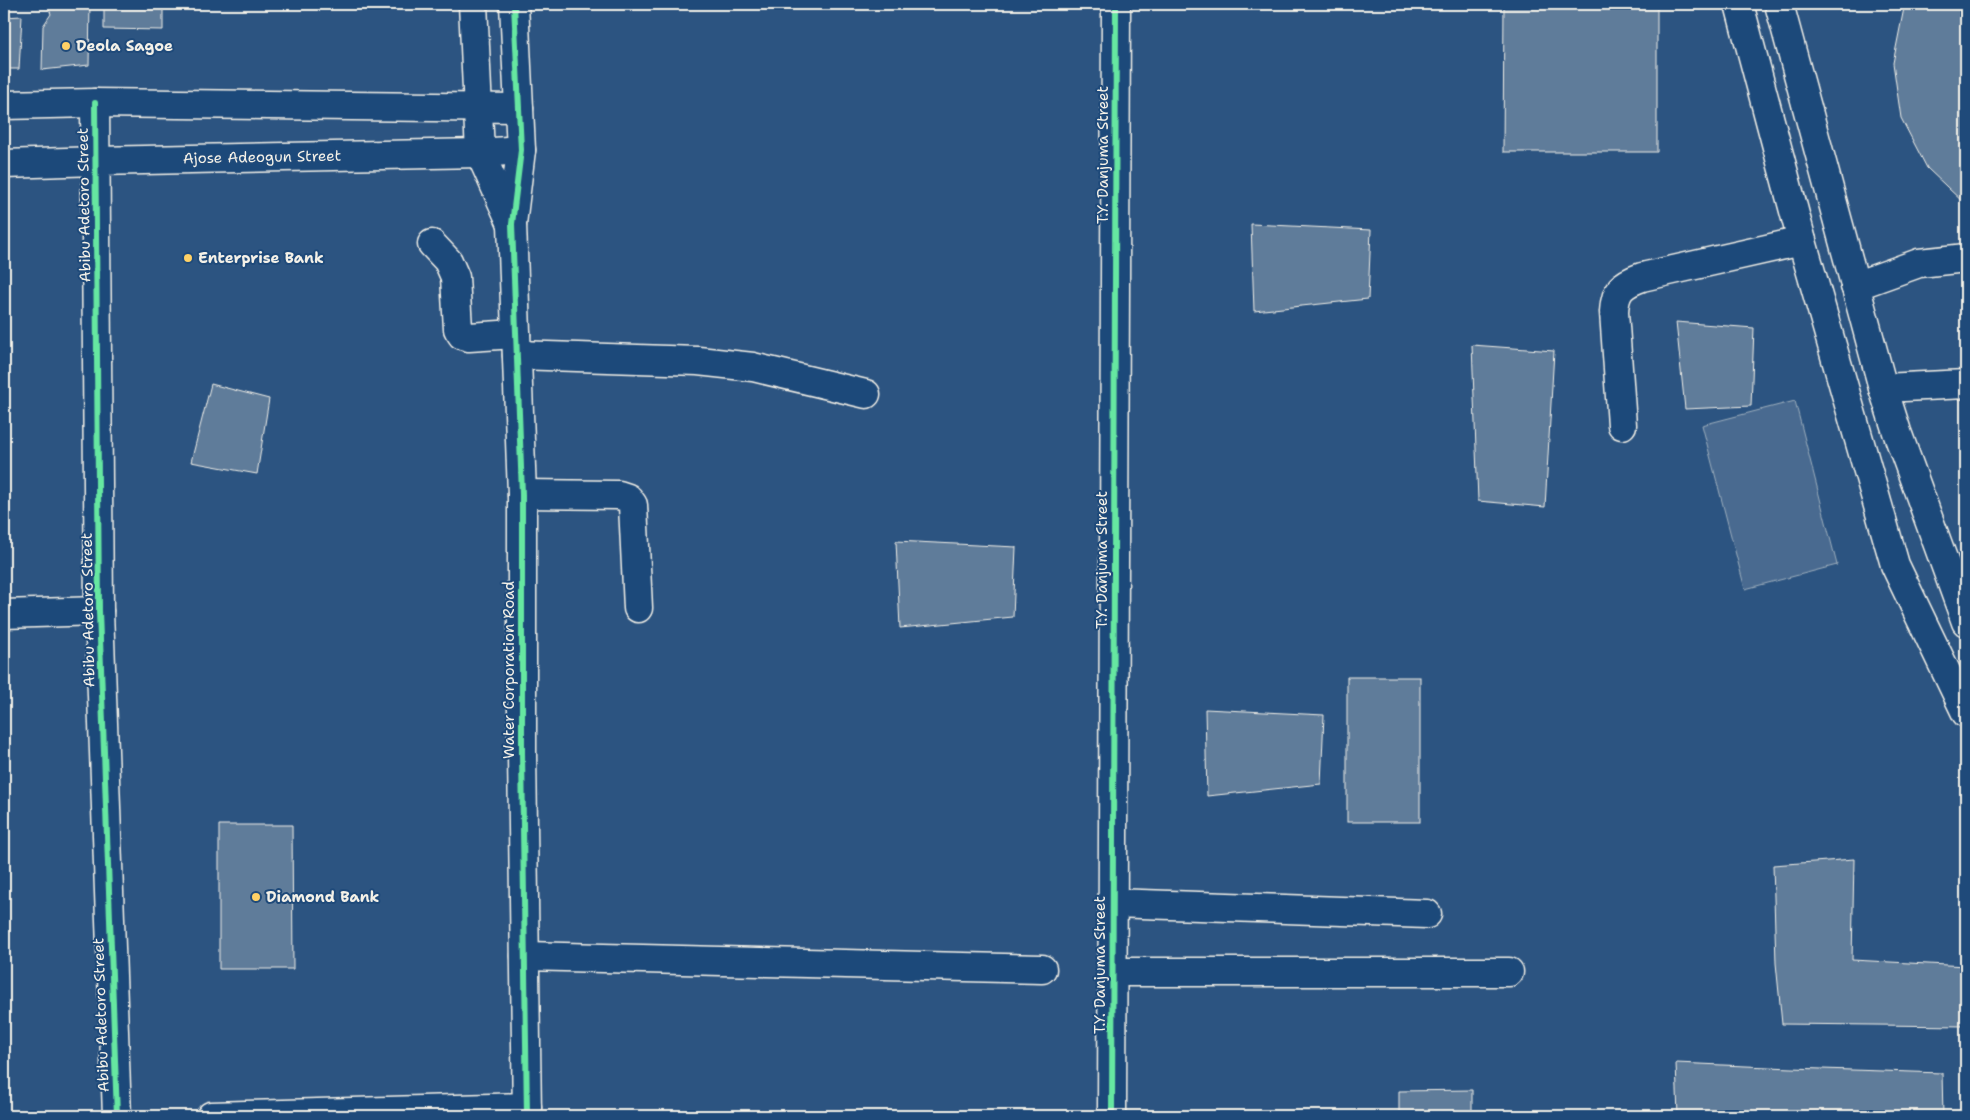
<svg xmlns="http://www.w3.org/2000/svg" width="1970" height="1120" font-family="'Shantell Sans',sans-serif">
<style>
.green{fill:#496b90;stroke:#9eaebc}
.building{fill:#5e7b9a;stroke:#f4f1e8}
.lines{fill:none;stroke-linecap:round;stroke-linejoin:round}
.minor-casing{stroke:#f4f1e8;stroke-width:31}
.minor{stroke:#1f4a7a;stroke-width:28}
.cycleway-casing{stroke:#1f4a7a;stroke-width:9}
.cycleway{stroke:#66e7a1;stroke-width:6}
.poi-dot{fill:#ffd166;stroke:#1f4a7a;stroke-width:2}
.labels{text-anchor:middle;stroke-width:4;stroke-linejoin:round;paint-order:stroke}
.poi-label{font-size:15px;font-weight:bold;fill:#f4f1e8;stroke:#1f4a7a;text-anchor:start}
.street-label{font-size:15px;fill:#f4f1e8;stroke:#1f4a7a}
</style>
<rect width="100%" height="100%" fill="#2c5481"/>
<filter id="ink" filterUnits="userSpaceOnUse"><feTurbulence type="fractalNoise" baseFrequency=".02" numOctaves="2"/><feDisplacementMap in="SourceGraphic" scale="10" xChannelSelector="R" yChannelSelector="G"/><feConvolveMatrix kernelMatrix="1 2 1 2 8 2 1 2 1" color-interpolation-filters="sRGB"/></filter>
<g filter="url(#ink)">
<!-- green -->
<polygon class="green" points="1795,401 1837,565 1745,589 1702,425"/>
<!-- building -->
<g class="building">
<polygon points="47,4 90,4 89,65 42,70 43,26 51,14"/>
<polygon points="104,4 163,4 163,30 104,29"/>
<polygon points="1504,4 1657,4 1657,152 1503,152"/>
<polygon points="1906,4 1966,4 1966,205 1927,168 1901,118 1893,63 1904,8"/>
<polygon points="22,16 19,69 4,69 4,17"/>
<polygon points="1251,224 1371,230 1368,299 1254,311"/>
<polygon points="1676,322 1754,328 1751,406 1685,409"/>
<polygon points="1472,345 1554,351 1545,507 1478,501"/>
<polygon points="211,384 269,399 257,474 191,462"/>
<polygon points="896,541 1016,547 1013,617 900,628"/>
<rect x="1347" y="677" width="73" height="145"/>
<polygon points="1205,709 1324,715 1321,784 1207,796"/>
<polygon points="219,825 292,825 293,969 219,969"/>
<polygon points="1854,859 1852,960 1966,966 1966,1026 1782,1024 1776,963 1773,865"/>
<polygon points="1676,1063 1792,1068 1942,1073 1943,1116 1678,1116"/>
<polygon points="1472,1090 1472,1116 1399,1116 1399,1091"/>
</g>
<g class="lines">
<defs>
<g id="minor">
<polyline points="473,4 480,153 512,224"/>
<polyline points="514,4 521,150 512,224 522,494 522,753 527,1116"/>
<polyline points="1739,4 1802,241 1895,565 1966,713"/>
<polyline points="1779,4 1883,388 1897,432 1966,622"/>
<polyline points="95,103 99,611 117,1116"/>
<polyline points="4,105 95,103 519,108"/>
<polyline points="4,164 97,161 480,153 521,150"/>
<polyline points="432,244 448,261 455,277 458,329 462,335 469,337 516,334"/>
<polyline points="1855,286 1919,263 1966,258"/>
<polyline points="517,355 698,361 753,367 866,394"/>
<polyline points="1883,388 1966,384"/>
<path d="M1622 425 1614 312C1615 290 1622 284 1642 277L1802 241"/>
<polyline points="522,494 619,495 628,498 633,505 638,608"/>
<polyline points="4,614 99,611"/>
<polyline points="1113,903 1427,914"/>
<polyline points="525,956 1042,969"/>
<polyline points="1113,972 1509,972"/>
<polyline points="211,1116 527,1107"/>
<polyline points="1112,1116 1116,4"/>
</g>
</defs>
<!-- minor casing -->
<use href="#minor" class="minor-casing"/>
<!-- minor -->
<use href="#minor" class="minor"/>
<defs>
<g id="cycleway">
<polyline points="514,4 521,150 512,224 522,494 522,753 527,1116"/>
<polyline points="95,103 99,611 117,1116"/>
<polyline points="1112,1116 1116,4"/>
</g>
</defs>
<!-- cycleway casing -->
<use href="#cycleway" class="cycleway-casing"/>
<!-- cycleway -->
<use href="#cycleway" class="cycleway"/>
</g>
</g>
<!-- markers -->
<g class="poi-dot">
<circle cx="66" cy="46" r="5"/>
<circle cx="188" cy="258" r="5"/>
<circle cx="256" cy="897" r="5"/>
</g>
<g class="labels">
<!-- poi labels -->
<g class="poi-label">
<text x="76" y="51">Deola Sagoe</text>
<text x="198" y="263">Enterprise Bank</text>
<text x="266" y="902">Diamond Bank</text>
</g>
<!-- street labels -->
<g class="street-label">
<text transform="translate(1103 155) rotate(-90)" y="5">T.Y. Danjuma Street</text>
<text transform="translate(262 157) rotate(-1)" y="5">Ajose Adeogun Street</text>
<text transform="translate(84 205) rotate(-91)" y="5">Abibu Adetoro Street</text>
<text transform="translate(1102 560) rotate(-90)" y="5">T.Y. Danjuma Street</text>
<text transform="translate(88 610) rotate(-91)" y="5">Abibu Adetoro Street</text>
<text transform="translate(509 670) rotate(-90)" y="5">Water Corporation Road</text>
<text transform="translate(1100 965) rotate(-90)" y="5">T.Y. Danjuma Street</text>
<text transform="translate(101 1015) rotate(-92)" y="5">Abibu Adetoro Street</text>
</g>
</g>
<!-- margin -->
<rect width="1970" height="1120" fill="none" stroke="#1f4a7a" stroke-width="20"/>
<rect x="10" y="10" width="1950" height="1100" fill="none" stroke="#f4f1e8" stroke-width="2" filter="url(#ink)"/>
</svg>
